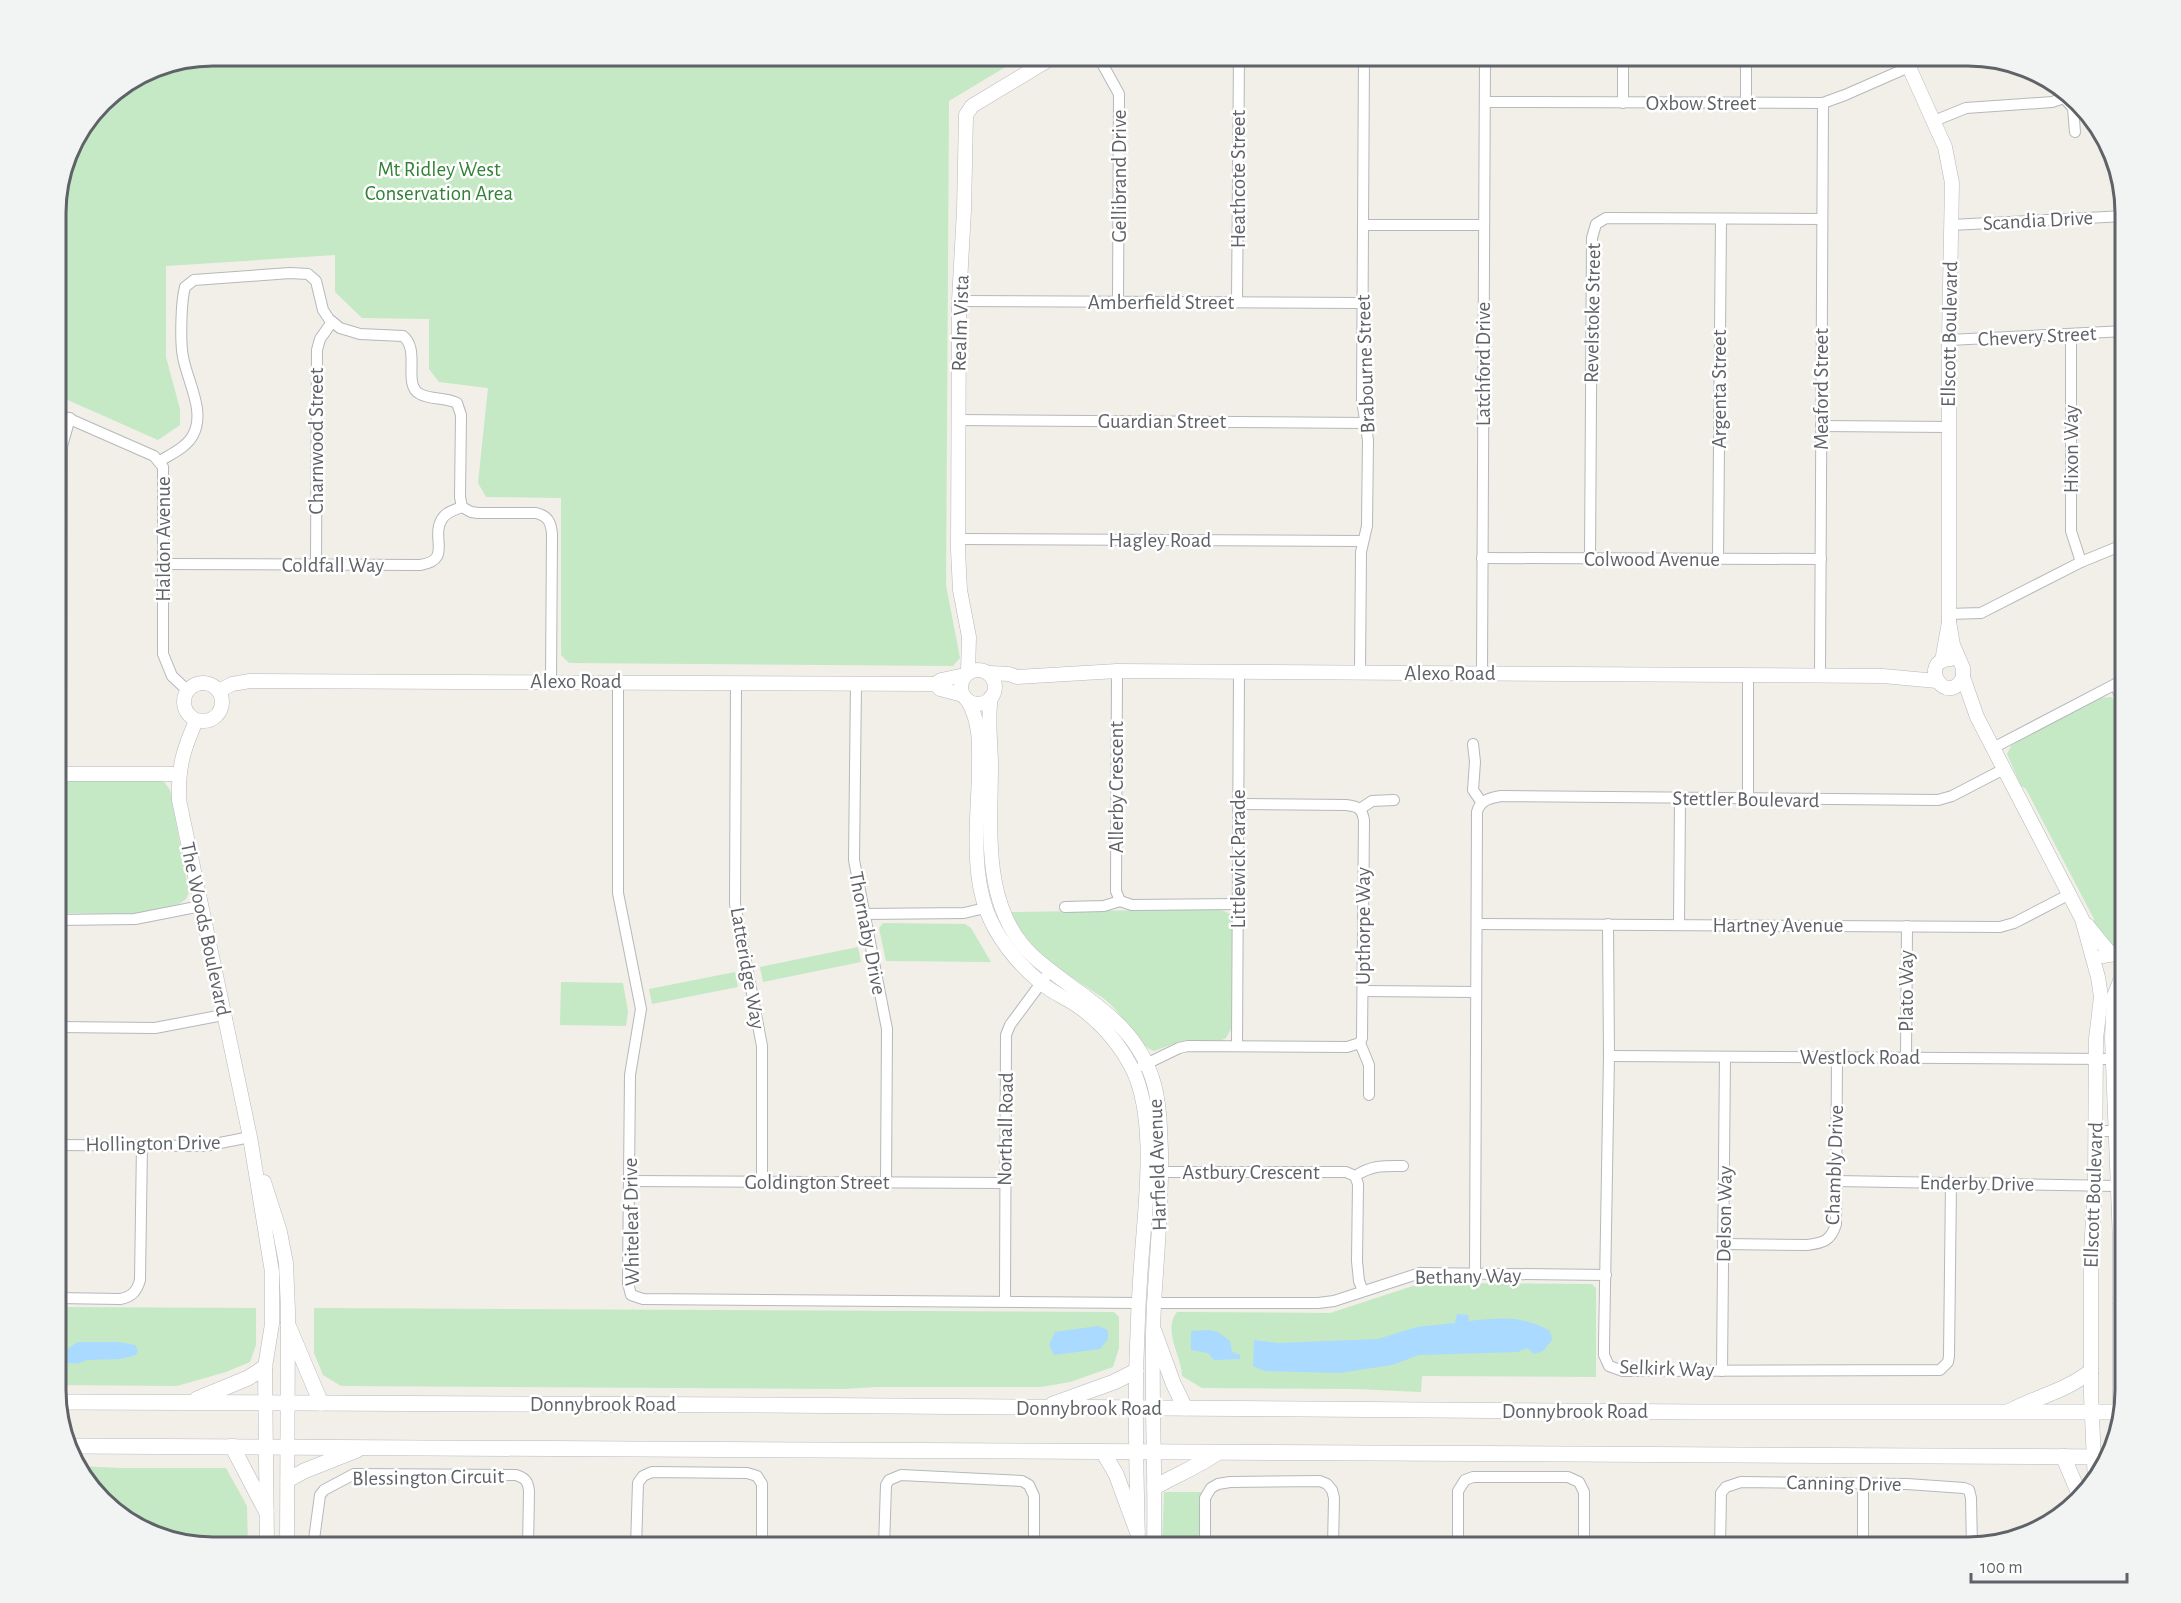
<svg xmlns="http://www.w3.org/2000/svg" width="2181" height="1603" font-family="'Alegreya Sans',sans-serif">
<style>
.green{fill:#c5e8c5}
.water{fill:#aadaff}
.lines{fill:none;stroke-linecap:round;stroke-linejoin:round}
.minor-casing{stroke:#b5b8bc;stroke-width:12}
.tertiary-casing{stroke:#b5b8bc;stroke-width:15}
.secondary-casing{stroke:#b6babf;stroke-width:16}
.minor{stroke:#fff;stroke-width:10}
.tertiary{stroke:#fff;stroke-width:14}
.secondary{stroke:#fff;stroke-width:15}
.labels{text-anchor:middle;stroke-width:5;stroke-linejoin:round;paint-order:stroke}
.street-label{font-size:21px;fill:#5f6368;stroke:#fff}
.park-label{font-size:21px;fill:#348238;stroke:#fff}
.rim{fill:none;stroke:#5f6368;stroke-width:3}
</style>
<rect width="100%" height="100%" fill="#f1efe8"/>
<!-- green -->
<g class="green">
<polygon points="213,56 1024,56 949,101 946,585 960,658 953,666 569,663 561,655 561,498 486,497 478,483 488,388 439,382 429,369 429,319 362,318 335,292 335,255 166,266 166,357 180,409 180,425 158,440 61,397 56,396 56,203 68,152 102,101 153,67"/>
<path d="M2111 697 2119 705 2125 717V947C2110 949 2103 937 2093 927L2094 919 2026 789 2021 786 2007 754 2011 746 2016 742 2100 698Z"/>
<polygon points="56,780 156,780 164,782 170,790 189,892 186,899 179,904 132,914 56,913"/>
<path d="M1215 909 1224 911 1230 914 1232 921 1231 1029 1226 1038 1220 1041 1179 1042 1154 1051C1143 1049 1123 1018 1114 1008 1104 997 1089 989 1077 981 1045 960 1029 946 1010 912Z"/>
<polygon points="883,923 965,924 971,928 991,962 886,961 879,928"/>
<polygon points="858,947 861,962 763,982 760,967"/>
<polygon points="735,972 738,987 652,1004 649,989"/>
<polygon points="561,982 623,983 628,1011 626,1026 560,1025"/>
<path d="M1422 1283 1592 1284 1596 1288V1377L1422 1376 1421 1392 1355 1389 1202 1388 1182 1376C1182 1357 1162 1330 1177 1312L1330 1313Z"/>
<polygon points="56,1307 256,1308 256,1345 250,1362 226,1372 177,1386 56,1385"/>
<polygon points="314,1308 1114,1312 1119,1317 1119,1348 1113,1367 1070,1382 1041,1387 876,1387 844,1389 341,1386 323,1375 314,1353"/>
<path d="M77 1466 120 1468H226L247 1506 248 1547C202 1547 157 1544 119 1516 106 1507 88 1479 77 1466Z"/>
<polygon points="1164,1492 1201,1492 1201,1547 1162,1547"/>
</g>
<!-- water -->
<g class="water">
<path d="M1457 1314 1468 1315 1469 1321C1501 1318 1521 1315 1550 1331L1552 1340 1543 1351 1534 1354 1527 1348 1518 1352 1419 1355 1392 1365 1339 1373 1265 1371 1253 1366 1254 1340 1278 1343 1378 1339 1417 1327 1455 1323Z"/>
<polygon points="1098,1326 1108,1330 1108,1339 1100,1349 1054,1355 1049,1345 1055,1332"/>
<polygon points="1210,1330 1218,1332 1230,1341 1232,1352 1240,1355 1240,1359 1214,1360 1208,1353 1191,1350 1191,1331"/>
<path d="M78 1342H118L135 1345 138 1350 136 1355 121 1359 86 1360C79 1365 70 1364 63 1361L61 1355 66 1350Z"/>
</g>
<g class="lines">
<defs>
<g id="minor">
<polyline points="1098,56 1119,94 1118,302"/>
<polyline points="2067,93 2064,98 2073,108 2075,132"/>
<polyline points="1485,102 1823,103 1845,95 1909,67"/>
<polyline points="1623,103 1623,56"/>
<polyline points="1746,104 1746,56"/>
<polyline points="1934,121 1966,108 2052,102 2064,98"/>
<polyline points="1363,225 1484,225"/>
<polyline points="1951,225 2125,216"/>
<polyline points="959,301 1362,303"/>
<polyline points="1237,302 1239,56"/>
<polyline points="2071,334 2071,531 2081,562"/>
<polyline points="1949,340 2125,331"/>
<polyline points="56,413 154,456 163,467 163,654 172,676 187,690"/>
<polyline points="958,420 1365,423"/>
<polyline points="1821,426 1949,427"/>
<path d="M160 461C171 454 187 447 193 435 206 412 187 380 183 357 180 342 181 301 185 287L194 280 290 273 308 274 316 281 323 310 329 319 340 328 360 334 403 336C421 350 402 385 420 394 431 400 445 397 457 403L461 415 460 497 462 507 471 512 478 513H536C548 516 551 522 552 534L551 681"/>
<polyline points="958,539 1362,541"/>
<polyline points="1482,558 1821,559"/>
<polyline points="1590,559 1592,238 1596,224 1606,218 1822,219"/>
<polyline points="1718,559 1721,219"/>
<path d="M163 564 420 565C453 560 430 538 442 519 446 512 454 510 462 507"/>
<polyline points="316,564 317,350 320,339 332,322"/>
<polyline points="1948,614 1981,613 2081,562 2125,544"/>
<polyline points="1117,671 1116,891 1120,901"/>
<polyline points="1360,672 1361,552 1367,526 1368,440 1362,400 1364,56"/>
<polyline points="1482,673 1485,56"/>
<polyline points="1820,675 1823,103"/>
<polyline points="618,682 618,893 641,1009 630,1075 628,1283 631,1295 643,1299 1138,1303"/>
<polyline points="736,682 735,904 762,1046 762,1181"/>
<polyline points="856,683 854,860 887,1029 886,1182"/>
<polyline points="2115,685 2125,705"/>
<polyline points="1473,744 1475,762 1473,790 1482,803"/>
<polyline points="1993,748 2125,679"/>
<polyline points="61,774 62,446 70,418"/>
<polyline points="1748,800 1748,675"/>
<polyline points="1360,809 1372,801 1394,800"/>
<polyline points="1065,907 1104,906 1120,901 1132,905 1238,904"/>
<polyline points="863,914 964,913 985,908"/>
<polyline points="56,920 135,919 201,906"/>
<polyline points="1478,924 2000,927 2014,923 2070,894"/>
<polyline points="1608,924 1609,1056 1604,1345 1604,1355 1609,1366 1623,1371 1940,1370 1948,1362 1949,1356 1951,1183"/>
<polyline points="1679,924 1680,799"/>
<polyline points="1363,991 1476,992"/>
<polyline points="56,1027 155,1028 223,1015"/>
<polyline points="1360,1043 1369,1065 1369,1095"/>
<polyline points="1237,1045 1239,672"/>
<polyline points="1609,1056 2112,1059"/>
<polyline points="1906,1057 1907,926"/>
<path d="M1142 1066 1179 1048 1188 1046 1347 1047 1360 1043 1362 1038 1364 820C1362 809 1358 806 1346 805L1239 804"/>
<polyline points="2096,1131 2125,1131"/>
<polyline points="56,1145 205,1146 250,1137"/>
<path d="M1153 1172H1346L1355 1176C1373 1165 1382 1166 1403 1166"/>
<polyline points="1355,1176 1358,1184 1357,1261 1359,1281 1363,1291"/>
<polyline points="629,1181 1005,1183"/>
<polyline points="1836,1181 2117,1186"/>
<path d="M1725 1244 1807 1245C1823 1243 1831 1241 1836 1224L1837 1057"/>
<path d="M1475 1274 1477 812C1480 800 1490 798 1501 796L1938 800 1952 796 2004 769"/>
<path d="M56 1298 120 1299C132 1297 137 1291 140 1280L142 1145"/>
<polyline points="1005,1301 1006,1035 1010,1025 1050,971"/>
<polyline points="1154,1303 1318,1303 1334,1301 1420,1273 1606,1275"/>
<polyline points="1722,1371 1725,1057"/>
<path d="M313 1547 320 1495 324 1490 354 1474 516 1475C525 1478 528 1481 529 1491L528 1547"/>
<polyline points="636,1547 638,1483 643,1476 652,1472 747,1473 757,1476 762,1484 762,1547"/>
<polyline points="884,1547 886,1485 889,1480 901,1475 1022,1481 1029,1485 1034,1496 1034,1547"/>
<polyline points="1205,1547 1205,1498 1211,1488 1218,1484 1230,1482 1320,1481 1327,1484 1332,1490 1334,1498 1333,1547"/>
<polyline points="1458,1547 1458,1491 1465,1480 1473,1477 1568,1477 1579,1482 1584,1492 1584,1547"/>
<polyline points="1720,1547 1721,1493 1726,1487 1741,1482 1907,1484 1964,1488 1969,1490 1971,1498 1972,1547"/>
<polyline points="1863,1547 1863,1483"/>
</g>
<g id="tertiary">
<polyline points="1904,56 1945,147 1952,183 1949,340 1949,622 1942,661"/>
<polyline points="1949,622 1953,645 1963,668 1963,677 1977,717 2082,919 2098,977 2101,997 2096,1039 2095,1185 2091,1253 2091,1395 2095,1483"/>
<path d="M1951 659C1916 660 1947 710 1963 677"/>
<circle cx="978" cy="687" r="17"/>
<polyline points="968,672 969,637 960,590 958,550 959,301 964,210 966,115 972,106 1055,56"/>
<polyline points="989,673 1009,674 1017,677 1117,671 1883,676 1937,681"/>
<circle cx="203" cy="702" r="19"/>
<polyline points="935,684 941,680 965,675"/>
<polyline points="219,691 232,684 250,681 935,684 940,689 963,695"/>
<path d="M991 697C987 719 991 743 991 766 991 830 981 909 1034 957 1080 998 1136 1019 1154 1084 1160 1106 1160 1130 1161 1152 1162 1203 1157 1253 1154 1304 1150 1385 1156 1466 1154 1547"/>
<path d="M968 701C981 724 979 746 979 772 978 816 971 867 986 909 996 937 1017 963 1040 982 1052 993 1069 999 1082 1009 1103 1025 1120 1045 1132 1068 1155 1114 1147 1190 1143 1240 1140 1275 1138 1310 1137 1346 1134 1413 1137 1480 1138 1547"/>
<path d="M196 721C183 750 178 768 179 800L250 1137 272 1272V1324L265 1367 267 1547"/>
<polyline points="56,774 179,774"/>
<polyline points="2087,925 2110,953"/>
<polyline points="2103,956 2115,954 2123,959 2125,964"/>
<polyline points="2120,981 2114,996 2112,1038 2120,1241 2120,1422"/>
<polyline points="264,1182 280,1232 286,1263 288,1311 287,1547"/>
</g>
<g id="secondary">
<polyline points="2120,1300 2125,1326"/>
<polyline points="288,1325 321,1403"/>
<polyline points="1154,1331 1173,1383 1185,1408"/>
<polyline points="197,1399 248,1378 265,1367"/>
<polyline points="56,1402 756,1405 1698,1412 2122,1412"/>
<polyline points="1053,1404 1114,1382 1136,1371"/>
<path d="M2010 1411C2039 1396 2066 1391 2091 1371"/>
<polyline points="68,1446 2109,1457"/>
<polyline points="232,1446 266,1511"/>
<polyline points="1103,1452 1116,1474 1137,1531"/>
<polyline points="2063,1456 2080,1496"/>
<polyline points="288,1480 304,1471 357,1450"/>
<path d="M1155 1487C1176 1475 1197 1467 1217 1453"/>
</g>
</defs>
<!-- minor casing -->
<use href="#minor" class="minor-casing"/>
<!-- tertiary casing -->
<use href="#tertiary" class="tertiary-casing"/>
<!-- secondary casing -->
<use href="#secondary" class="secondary-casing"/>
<!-- minor -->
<use href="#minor" class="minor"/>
<!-- tertiary -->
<use href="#tertiary" class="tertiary"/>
<!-- secondary -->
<use href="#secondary" class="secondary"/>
</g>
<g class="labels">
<!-- street labels -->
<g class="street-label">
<text x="1701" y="110">Oxbow Street</text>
<text transform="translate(1119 176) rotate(-90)" y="7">Gellibrand Drive</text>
<text transform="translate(1238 179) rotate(-90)" y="7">Heathcote Street</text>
<text transform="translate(2038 220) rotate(-3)" y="7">Scandia Drive</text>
<text x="1161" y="309">Amberfield Street</text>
<text transform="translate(1592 313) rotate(-89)" y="7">Revelstoke Street</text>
<text transform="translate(960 323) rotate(-88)" y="7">Realm Vista</text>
<text transform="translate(1949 334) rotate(-89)" y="7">Ellscott Boulevard</text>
<text transform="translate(2037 336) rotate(-3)" y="7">Chevery Street</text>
<text transform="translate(1365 364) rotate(-92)" y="7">Brabourne Street</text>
<text transform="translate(1483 364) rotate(-90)" y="7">Latchford Drive</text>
<text transform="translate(1719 389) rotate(-90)" y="7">Argenta Street</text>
<text transform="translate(1821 389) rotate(-90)" y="7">Meaford Street</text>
<text x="1162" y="428">Guardian Street</text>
<text transform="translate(316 441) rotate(-90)" y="7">Charnwood Street</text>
<text transform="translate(2071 449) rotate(-90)" y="7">Hixon Way</text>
<text transform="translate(163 539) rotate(-90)" y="7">Haldon Avenue</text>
<text x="1160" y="547">Hagley Road</text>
<text x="1652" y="566">Colwood Avenue</text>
<text x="333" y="572">Coldfall Way</text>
<text x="1450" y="680">Alexo Road</text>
<text x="576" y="688">Alexo Road</text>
<text transform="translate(1116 787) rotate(-90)" y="7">Allerby Crescent</text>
<text transform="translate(1746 799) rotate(1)" y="7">Stettler Boulevard</text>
<text transform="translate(1238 859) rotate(-90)" y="7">Littlewick Parade</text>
<text x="1778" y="932">Hartney Avenue</text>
<text transform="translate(1363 926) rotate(-90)" y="7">Upthorpe Way</text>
<text transform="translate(206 929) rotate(78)" y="7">The Woods Boulevard</text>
<text transform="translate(868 933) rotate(79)" y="7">Thornaby Drive</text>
<text transform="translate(748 968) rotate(80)" y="7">Latteridge Way</text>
<text transform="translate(1906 991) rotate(-90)" y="7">Plato Way</text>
<text x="1860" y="1064">Westlock Road</text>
<text transform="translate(1005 1129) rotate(-89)" y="7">Northall Road</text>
<text transform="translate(153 1143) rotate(-1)" y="7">Hollington Drive</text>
<text transform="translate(1157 1165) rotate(-92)" y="7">Harfield Avenue</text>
<text transform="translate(1834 1165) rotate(-88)" y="7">Chambly Drive</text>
<text x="1251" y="1179">Astbury Crescent</text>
<text x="817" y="1189">Goldington Street</text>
<text transform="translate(1977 1183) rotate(1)" y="7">Enderby Drive</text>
<text transform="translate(2093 1195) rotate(-88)" y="7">Ellscott Boulevard</text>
<text transform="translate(1724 1214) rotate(-89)" y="7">Delson Way</text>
<text transform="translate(631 1222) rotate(-91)" y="7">Whiteleaf Drive</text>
<text transform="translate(1468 1276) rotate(-1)" y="7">Bethany Way</text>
<text transform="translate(1667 1368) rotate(2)" y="7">Selkirk Way</text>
<text x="603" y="1411">Donnybrook Road</text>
<text x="1089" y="1415">Donnybrook Road</text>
<text x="1575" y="1418">Donnybrook Road</text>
<text transform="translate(428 1477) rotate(-1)" y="7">Blessington Circuit</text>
<text transform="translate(1844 1483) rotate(1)" y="7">Canning Drive</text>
</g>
<!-- park labels -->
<g class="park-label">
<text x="439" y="176">Mt Ridley West<tspan x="439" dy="24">Conservation Area</tspan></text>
</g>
</g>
<!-- crop -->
<path d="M0 0H2181V1603H0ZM213 66H1968A147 147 0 0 1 2115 213V1390A147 147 0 0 1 1968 1537H213A147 147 0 0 1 66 1390V213A147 147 0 0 1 213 66Z" fill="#f2f3f3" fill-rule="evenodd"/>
<path class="rim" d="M213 66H1968A147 147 0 0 1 2115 213V1390A147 147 0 0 1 1968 1537H213A147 147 0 0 1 66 1390V213A147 147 0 0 1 213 66Z"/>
<!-- scale -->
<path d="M1971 1573v9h156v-9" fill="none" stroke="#5f6368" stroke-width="3"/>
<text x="1980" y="1573" font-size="18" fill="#5f6368" stroke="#ffffff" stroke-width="4.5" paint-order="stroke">100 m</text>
</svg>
